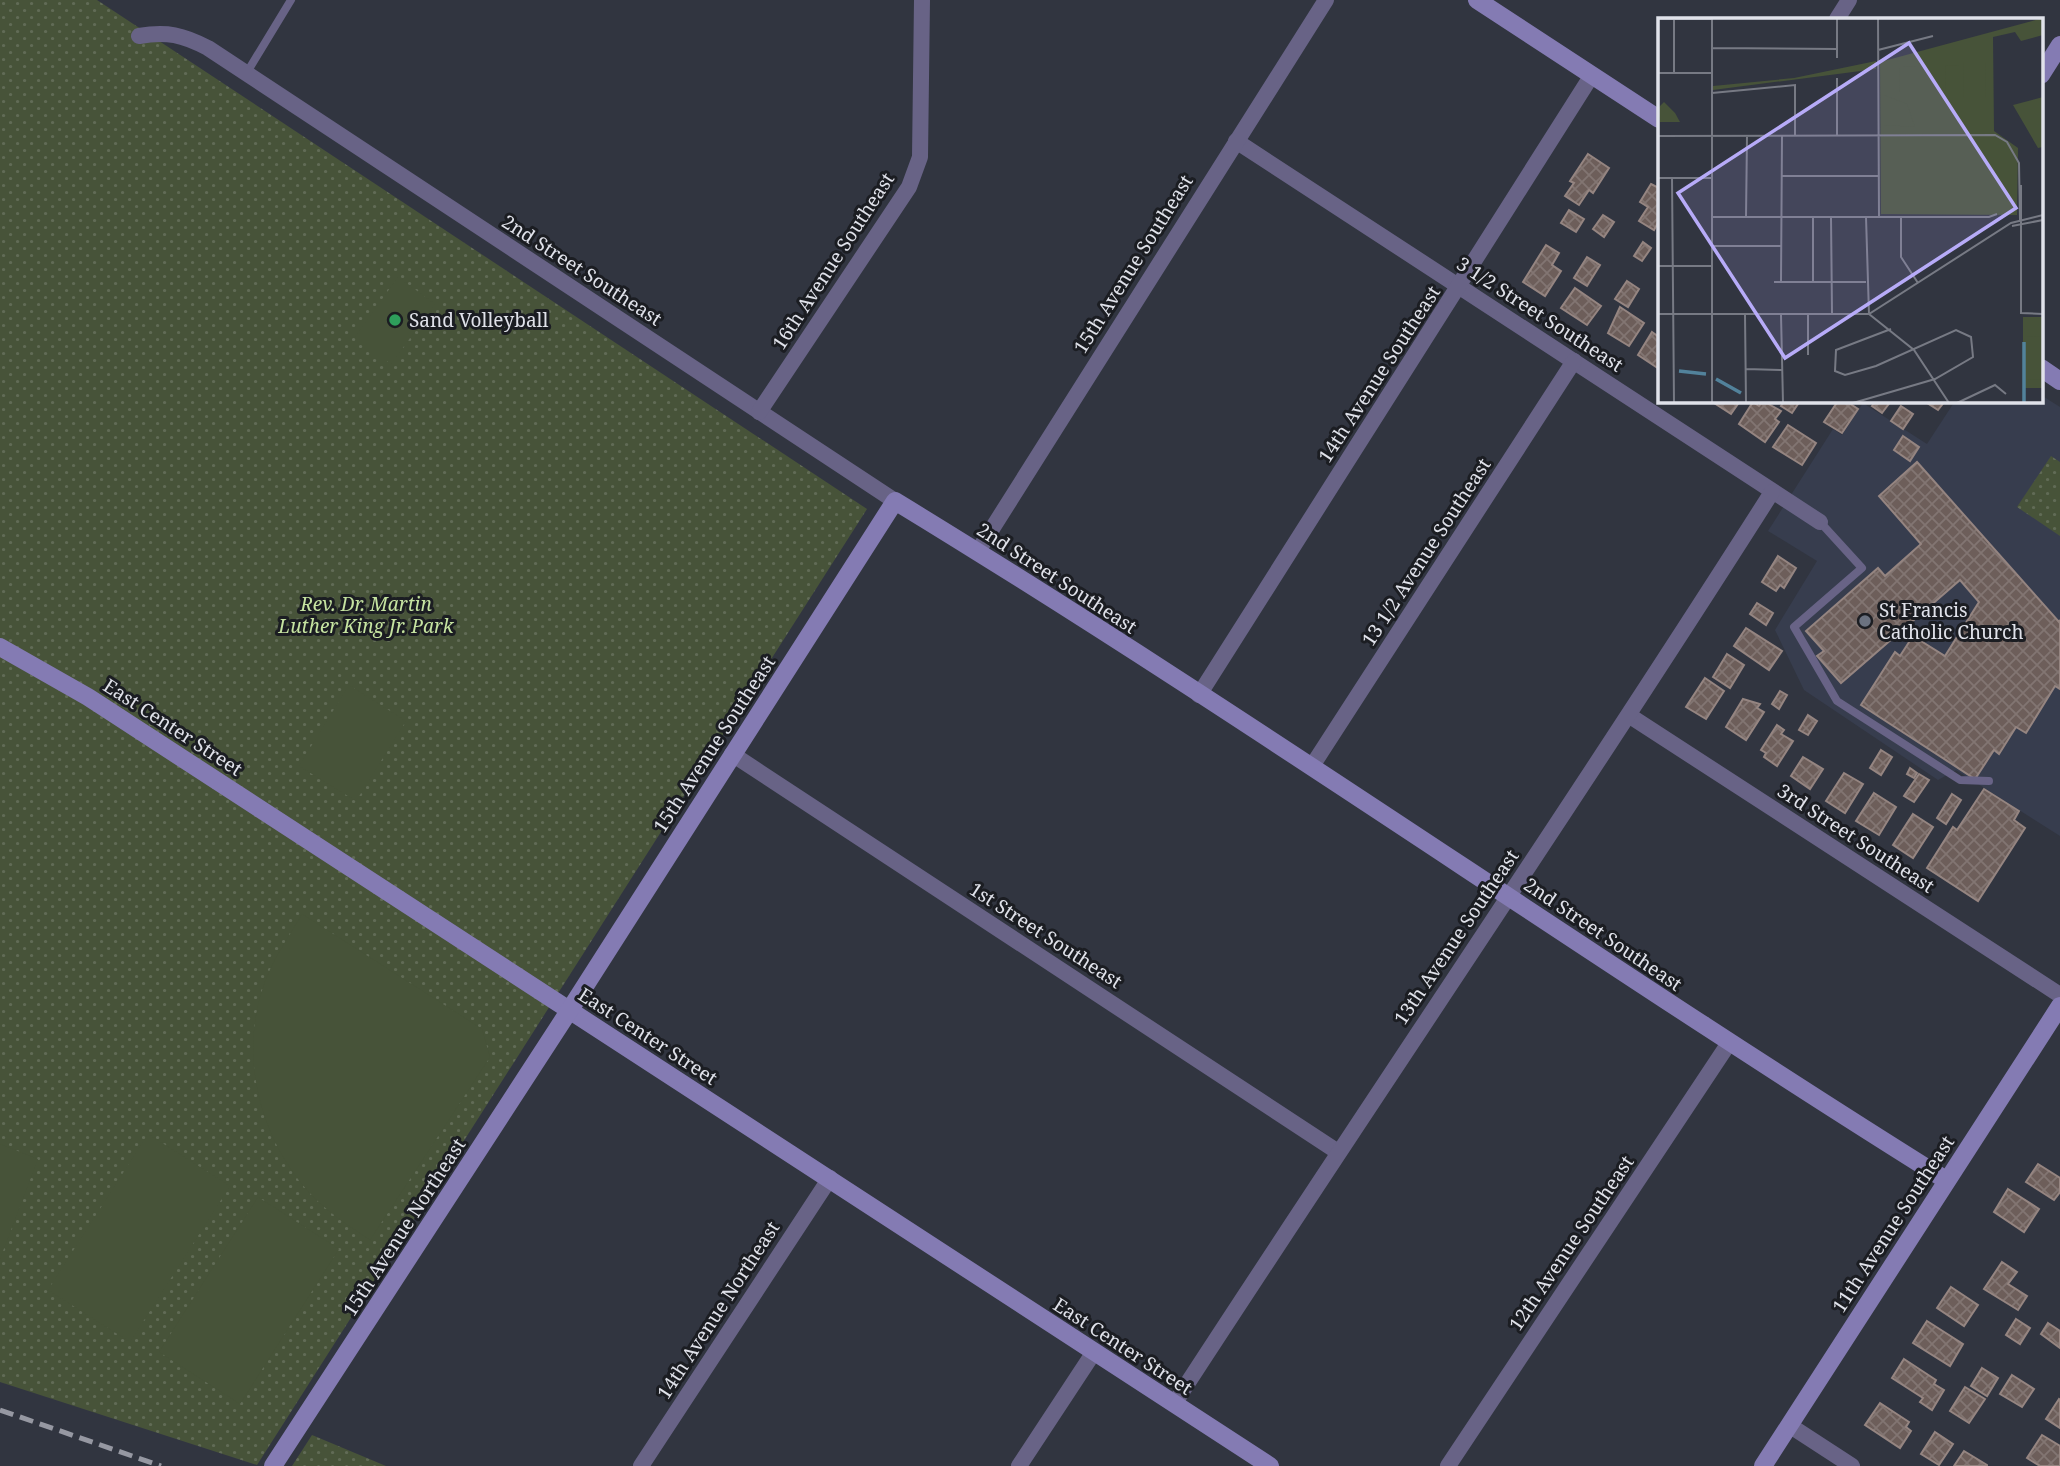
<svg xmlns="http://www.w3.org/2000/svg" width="2060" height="1466" font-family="'Noto Serif',serif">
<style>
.built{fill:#373d4e}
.park{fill:url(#park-dots)}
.pitch{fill:#475339}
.building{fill:url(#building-cross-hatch);stroke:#958581;stroke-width:2}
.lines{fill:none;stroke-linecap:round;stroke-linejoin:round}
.lane{stroke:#686386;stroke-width:8}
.street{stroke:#686386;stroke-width:16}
.secondary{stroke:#847bb3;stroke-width:18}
.rail{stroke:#9698a2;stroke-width:5;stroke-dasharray:14 7;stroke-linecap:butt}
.leisure-dot{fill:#2e9e5b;stroke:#1b1d22;stroke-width:2.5}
.worship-dot{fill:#6b7280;stroke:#1b1d22;stroke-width:2.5}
.labels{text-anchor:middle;stroke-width:6;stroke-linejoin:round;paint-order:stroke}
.street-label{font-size:19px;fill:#e0e2ea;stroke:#1b1d22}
.poi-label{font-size:19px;fill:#e0e2ea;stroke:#1b1d22;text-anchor:start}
.park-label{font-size:19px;font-style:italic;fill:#c6e4a1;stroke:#1b1d22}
.inset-river{fill:none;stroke:#52829b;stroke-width:3.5}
.inset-road{fill:none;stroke:#777a84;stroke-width:2}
.view{fill:#b7abf8;fill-opacity:0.15;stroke:#b7abf8;stroke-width:3.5}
.inset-edge{fill:none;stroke:#e0e2ea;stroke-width:3.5}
</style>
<defs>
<pattern id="park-dots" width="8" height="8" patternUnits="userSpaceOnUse" patternTransform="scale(1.75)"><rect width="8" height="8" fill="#475339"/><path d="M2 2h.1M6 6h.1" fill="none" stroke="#616b56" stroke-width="1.8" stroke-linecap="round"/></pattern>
<pattern id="building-cross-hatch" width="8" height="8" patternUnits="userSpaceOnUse" patternTransform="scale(1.75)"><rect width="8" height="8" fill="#6d5e5a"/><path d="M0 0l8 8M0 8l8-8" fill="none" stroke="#827572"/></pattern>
</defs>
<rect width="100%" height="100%" fill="#313540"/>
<!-- built -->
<polygon class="built" points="2041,395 2060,407 2060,836 1956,770 1938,780 1804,690 1775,630 1817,561 1768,531 1833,429 1842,435 1863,403 1927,444 1955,401 2041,401"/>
<!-- park -->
<g class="park">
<polygon points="0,0 97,0 867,509 257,1465 0,1382"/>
<polygon points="2051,456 2060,462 2060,536 2017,507"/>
<polygon points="312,1435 386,1466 292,1466"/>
</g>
<!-- pitch -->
<g class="pitch">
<polygon points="398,277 435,304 391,364 355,337"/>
<polygon points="349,685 406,721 356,801 299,766"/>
<path d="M302 914 482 1029 490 1057 370 1240C348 1225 325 1211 307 1190 258 1134 238 1051 266 979 275 956 290 935 302 914Z"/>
<polygon points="148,1134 230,1186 130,1342 48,1290"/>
<polygon points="0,1144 38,1159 0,1259"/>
<polygon points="258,1197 339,1249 240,1404 159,1352"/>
</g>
<!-- building -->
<g class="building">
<polygon points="1588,154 1609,168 1593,193 1589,190 1579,205 1565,196 1574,183 1570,181"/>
<polygon points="1651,184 1659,188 1659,221 1654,230 1639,221 1648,207 1640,202"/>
<polygon points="1569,210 1584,219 1576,232 1561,223"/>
<polygon points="1603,215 1614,222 1604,237 1593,229"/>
<polygon points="1643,242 1651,248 1642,261 1634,256"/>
<polygon points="1546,245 1559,253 1552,265 1561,271 1545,296 1523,282"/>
<polygon points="1587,257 1600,265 1587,286 1574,278"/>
<polygon points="1627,281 1639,289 1628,307 1615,299"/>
<polygon points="1575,288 1601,306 1587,325 1561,308"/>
<polygon points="1620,307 1644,323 1629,346 1608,333"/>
<polygon points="1652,332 1659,337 1659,369 1638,355"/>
<polygon points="1711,401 1740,401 1731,414"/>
<polygon points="1763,401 1781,411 1775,419 1779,422 1765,442 1739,424 1753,402 1759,406"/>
<polygon points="1785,401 1800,401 1792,413 1781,406"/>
<polygon points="1838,401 1846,401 1858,409 1842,433 1824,422"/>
<polygon points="1876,401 1891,401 1882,413 1872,406"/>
<polygon points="1924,401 1945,401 1938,410"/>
<polygon points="1901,406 1913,414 1903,429 1891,421"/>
<polygon points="1788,425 1816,443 1802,465 1773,447"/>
<polygon points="1903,436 1919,447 1910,461 1894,450"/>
<polygon points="1917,462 2059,622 2060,620 2060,689 2055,686 2026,733 2016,727 1999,754 1994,750 1975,779 1861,705 1895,652 1900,656 1913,636 1945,656 1979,602 1960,580 1841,683 1817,656 1824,651 1806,631 1878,568 1885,576 1921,544 1879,496"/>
<polygon points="1778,556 1796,568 1784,588 1780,585 1776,591 1762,582"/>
<polygon points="1757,603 1773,613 1766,625 1750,614"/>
<polygon points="1746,628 1782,651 1769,670 1734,646"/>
<polygon points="1727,654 1744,665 1730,688 1713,677"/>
<polygon points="1705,678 1724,691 1706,719 1686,707"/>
<polygon points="1780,691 1787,695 1779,709 1772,704"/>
<polygon points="1743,699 1760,704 1757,708 1764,712 1746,740 1726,727"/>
<polygon points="1808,715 1817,721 1808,735 1799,730"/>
<polygon points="1777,725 1784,730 1781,734 1793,741 1777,766 1764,757 1766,753 1761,750"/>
<polygon points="1881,750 1892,757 1881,775 1870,768"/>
<polygon points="1803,757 1823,769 1810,789 1791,776"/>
<polygon points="1910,768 1917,773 1914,778 1907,774"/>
<polygon points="1844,773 1863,784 1845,813 1826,801"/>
<polygon points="1919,774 1929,780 1914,802 1904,796"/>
<polygon points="1984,789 2019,811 2014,820 2025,828 1978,901 1927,868 1953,827 1957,830"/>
<polygon points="1874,793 1896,807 1879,835 1856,821"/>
<polygon points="1952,794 1961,800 1946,824 1937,818"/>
<polygon points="1913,814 1933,827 1913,858 1893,845"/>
<polygon points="2038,1164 2060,1178 2060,1192 2054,1200 2026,1182"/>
<polygon points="2008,1189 2039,1209 2024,1232 1994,1212"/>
<polygon points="2002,1262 2017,1272 2008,1284 2027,1296 2018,1310 1984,1289"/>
<polygon points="1951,1287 1978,1305 1964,1326 1937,1308"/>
<polygon points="2016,1319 2030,1328 2020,1344 2006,1335"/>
<polygon points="1927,1321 1963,1344 1950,1366 1913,1343"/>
<polygon points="2048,1323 2060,1331 2060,1348 2041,1334"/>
<polygon points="1904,1359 1936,1380 1934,1384 1944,1390 1932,1410 1920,1402 1923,1398 1892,1378"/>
<polygon points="1982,1368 1998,1378 1987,1396 1971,1386"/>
<polygon points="2012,1375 2034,1389 2022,1407 2000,1394"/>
<polygon points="1965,1387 1985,1399 1969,1423 1950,1411"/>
<polygon points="2059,1399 2060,1400 2060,1428 2046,1419"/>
<polygon points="1880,1403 1909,1422 1906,1427 1911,1431 1900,1448 1865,1425"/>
<polygon points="1935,1432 1953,1444 1939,1465 1921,1454"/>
<polygon points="2042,1435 2060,1446 2060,1466 2040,1466 2027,1458"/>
<polygon points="1964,1451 1987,1465 1987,1466 1954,1466"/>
</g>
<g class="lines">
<!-- lane -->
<g class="lane">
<polyline points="246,74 291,0"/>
<polyline points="1820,522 1862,568 1794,627 1837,701 1960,780 1989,781"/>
</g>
<!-- street -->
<g class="street">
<polyline points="1837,19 1849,0"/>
<path d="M139 36C167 31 183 35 208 48L895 501"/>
<polyline points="1236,141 1820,522"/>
<polyline points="759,412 909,187 920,157 922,0"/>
<polyline points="978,551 1326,0"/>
<polyline points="1199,695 1592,75"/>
<polyline points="1630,716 2060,995"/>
<polyline points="732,754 1338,1152"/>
<polyline points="1312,766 1574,361"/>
<path d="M1174 1404C1372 1099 1577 799 1772 492"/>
<polyline points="1789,1425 1852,1466"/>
<polyline points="641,1466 830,1178"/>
<polyline points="1019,1466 1094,1352"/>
<polyline points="1448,1466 1729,1043"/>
</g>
<!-- secondary -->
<g class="secondary">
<polyline points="1477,0 1659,119"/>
<polyline points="2041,75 2060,45"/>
<polyline points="2041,368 2060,381"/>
<polyline points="0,647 88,697 1270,1466"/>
<path d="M273 1466 569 1011 895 501C1251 718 1592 959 1946 1180"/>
<polyline points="1763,1466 2060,1006"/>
</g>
<!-- rail -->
<polyline class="rail" points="0,1410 161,1466"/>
</g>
<!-- markers -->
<circle class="leisure-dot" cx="395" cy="320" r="7"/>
<circle class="worship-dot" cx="1865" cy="621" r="7"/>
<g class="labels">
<!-- street labels -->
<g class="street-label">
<text transform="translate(833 261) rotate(-57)" y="7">16th Avenue Southeast</text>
<text transform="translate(1133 264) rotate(-58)" y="7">15th Avenue Southeast</text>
<text transform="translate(582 270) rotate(33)" y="7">2nd Street Southeast</text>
<text transform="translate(1540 314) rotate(33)" y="7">3 1/2 Street Southeast</text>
<text transform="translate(1379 374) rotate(-57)" y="7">14th Avenue Southeast</text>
<text transform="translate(1426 552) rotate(-57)" y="7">13 1/2 Avenue Southeast</text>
<text transform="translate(1057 578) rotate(33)" y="7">2nd Street Southeast</text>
<text transform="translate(173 727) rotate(33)" y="7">East Center Street</text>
<text transform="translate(714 744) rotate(-57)" y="7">15th Avenue Southeast</text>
<text transform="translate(1856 838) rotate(33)" y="7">3rd Street Southeast</text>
<text transform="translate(1603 934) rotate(34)" y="7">2nd Street Southeast</text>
<text transform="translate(1046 935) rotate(33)" y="7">1st Street Southeast</text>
<text transform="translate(1456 937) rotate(-56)" y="7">13th Avenue Southeast</text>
<text transform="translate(648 1036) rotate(33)" y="7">East Center Street</text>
<text transform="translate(1893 1224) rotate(-57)" y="7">11th Avenue Southeast</text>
<text transform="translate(404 1227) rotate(-57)" y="7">15th Avenue Northeast</text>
<text transform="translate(1571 1243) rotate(-56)" y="7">12th Avenue Southeast</text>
<text transform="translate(718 1310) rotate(-57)" y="7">14th Avenue Northeast</text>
<text transform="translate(1123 1346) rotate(33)" y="7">East Center Street</text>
</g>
<!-- poi labels -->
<g class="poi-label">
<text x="409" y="327">Sand Volleyball</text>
<text x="1879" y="617">St Francis<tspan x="1879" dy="22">Catholic Church</tspan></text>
</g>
<!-- park labels -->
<g class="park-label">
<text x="366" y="611">Rev. Dr. Martin<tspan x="366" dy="22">Luther King Jr. Park</tspan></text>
</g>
</g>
<!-- overview -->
<g transform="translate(1658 18)">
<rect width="385" height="385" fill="#313540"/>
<path d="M6 84 17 95 22 104H2L0 90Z" fill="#475339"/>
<path d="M385 0V17L363 23 357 14 335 19 336 113 360 130 359 197 223 196 222 44ZM218 43V51L55 72V68L136 60ZM385 79V129L380 130 355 87ZM365 299H385V370H365Z" fill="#475339"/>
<path d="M305 44H327L328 80H306ZM301 47V73H288L287 48ZM258 48V73H245V49ZM229 50H241L242 74H229ZM226 77 249 86 257 109 226 107ZM369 318 385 319V362L369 361Z" fill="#475339"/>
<path class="inset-river" d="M21 353 48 356M58 361 83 375M366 385V324"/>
<path class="inset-road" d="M54 0V296M220 0 221 199M0 1H54M54 30 179 31M220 32 275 18M179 40V0M0 55H53M16 55V0M54 75 137 67V118M0 118 337 117 349 124 361 145 362 202M179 118V60M124 158H220M0 160H53M14 160 16 385M363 167V295L385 296M53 199H331L339 196M88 199 89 118M155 199V264M173 199 174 295M208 199 211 296 256 332 291 385M243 199V239L260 265M354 208 385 202M53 228H123M0 248H54M123 263 124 118M116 264H208M0 296H211L353 205 385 197M87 297 88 385M123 297 125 385M150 297V337M88 351 124 352M54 385V296M195 385 277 361 315 339 313 319 298 312 218 348 187 357 177 353 178 332 233 311M299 385 337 367 348 376"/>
<path class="view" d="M251 25 358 190 127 340 20 175Z"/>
<rect width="385" height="385" class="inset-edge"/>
</g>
</svg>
